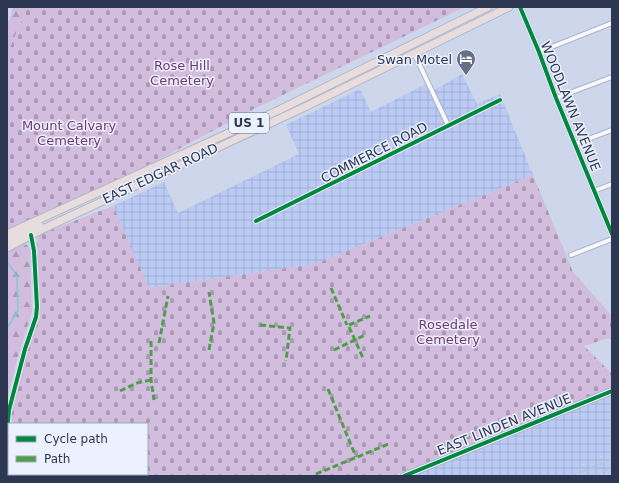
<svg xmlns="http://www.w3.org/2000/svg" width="619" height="483" font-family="'DejaVu Sans',sans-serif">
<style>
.industrial{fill:url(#industrial-grid)}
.forest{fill:url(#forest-firs)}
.cemetery{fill:url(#cemetery-stones)}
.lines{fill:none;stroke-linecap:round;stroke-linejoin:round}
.stream{stroke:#84c7d8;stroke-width:1.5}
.street-casing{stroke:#acb4cb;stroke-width:6}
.secondary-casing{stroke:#acb4cb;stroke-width:8}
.highway-casing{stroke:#b0b6c4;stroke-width:9}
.street{stroke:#f8f9fc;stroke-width:4}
.secondary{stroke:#f8f9fc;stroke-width:5.5}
.highway{stroke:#e8ddde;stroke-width:7}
.rail{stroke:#bfc2c9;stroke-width:1.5;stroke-dasharray:5 5;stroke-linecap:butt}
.quiet{stroke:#4f9f49;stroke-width:3;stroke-dasharray:6 3;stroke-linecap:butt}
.cycleway-casing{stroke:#ecf1ff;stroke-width:6}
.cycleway{stroke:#00873e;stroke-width:4}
.labels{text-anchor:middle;stroke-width:3;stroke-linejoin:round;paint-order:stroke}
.shield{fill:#ecf1ff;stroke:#666f85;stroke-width:1}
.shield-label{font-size:12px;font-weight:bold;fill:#2d3751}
.poi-label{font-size:13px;fill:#2d3751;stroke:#ecf1ff;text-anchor:end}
.park-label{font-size:13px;fill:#753672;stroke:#ecf1ff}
.street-label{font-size:13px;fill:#2d3751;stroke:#ecf1ff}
</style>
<defs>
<pattern id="industrial-grid" width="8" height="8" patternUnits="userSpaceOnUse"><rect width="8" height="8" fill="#bbcbf4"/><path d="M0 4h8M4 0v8" fill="none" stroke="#a1afd3"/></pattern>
<pattern id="forest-firs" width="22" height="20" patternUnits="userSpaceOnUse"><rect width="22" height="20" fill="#d2bdde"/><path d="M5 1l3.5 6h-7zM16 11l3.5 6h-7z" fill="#ab9ab6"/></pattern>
<pattern id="cemetery-stones" width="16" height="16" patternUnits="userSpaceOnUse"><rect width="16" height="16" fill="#d2bdde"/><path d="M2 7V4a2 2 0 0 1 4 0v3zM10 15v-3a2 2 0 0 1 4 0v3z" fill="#ab9ab6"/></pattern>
</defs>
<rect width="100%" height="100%" fill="#cdd6eb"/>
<!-- industrial -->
<g class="industrial">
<polygon points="462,74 477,104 500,94 533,175 315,264 148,288 113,206 164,182 178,213 299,154 286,125 360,89 371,112 428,83 433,91"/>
<polygon points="612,394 612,476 412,476"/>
</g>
<!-- forest -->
<g class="forest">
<polygon points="13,7 28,7 7,54 7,23 10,19"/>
<polygon points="22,244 27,245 30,249 32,312 17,360 7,400 7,253"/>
</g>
<!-- cemetery -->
<g class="cemetery">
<polygon points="28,7 465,7 254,109 154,162 7,230 7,54"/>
<polygon points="533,175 573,272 612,316 612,340 608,338 584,346 612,374 612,387 393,476 9,476 9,474 147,474 147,424 12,424 12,413 27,353 40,317 37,237 38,235 113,206 149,288 315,264"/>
</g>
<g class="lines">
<!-- stream -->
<polyline class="stream" points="7,261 17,277 18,311 7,328"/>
<defs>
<g id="street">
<polyline points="520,7 539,52 556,98 612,234"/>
<polyline points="539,52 612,23"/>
<polyline points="414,53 448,125"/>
<polyline points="556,98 612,77"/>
<polyline points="575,144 612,130"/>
<polyline points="594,191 612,184"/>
<polyline points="256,221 500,100"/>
<polyline points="571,255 612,239"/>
<polyline points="7,432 9,410 25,349 36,317 37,307 34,251 31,235"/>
</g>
<polyline id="secondary" points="404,476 612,391"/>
<g id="highway">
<polyline points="7,234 279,110 488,7"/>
<polyline points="7,241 40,226"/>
<polyline points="7,248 45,228 307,106 509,7"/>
</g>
</defs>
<!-- street casing -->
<use href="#street" class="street-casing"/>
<!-- secondary casing -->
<use href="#secondary" class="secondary-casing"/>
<!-- highway casing -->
<use href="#highway" class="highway-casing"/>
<!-- street -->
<use href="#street" class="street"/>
<!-- secondary -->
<use href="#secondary" class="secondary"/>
<!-- highway -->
<use href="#highway" class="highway"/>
<!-- rail -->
<g class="rail">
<polyline points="572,476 612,459"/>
<polyline points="594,476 612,468"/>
</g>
<!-- quiet -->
<g class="quiet">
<polyline points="331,288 347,325"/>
<polyline points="260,325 290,328 286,361"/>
<polyline points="349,325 370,316"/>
<polyline points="349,327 364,360"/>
<polyline points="151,341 151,380 154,400"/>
<polyline points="159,343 168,296"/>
<polyline points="209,350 214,323 209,292"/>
<polyline points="334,350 365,335"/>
<polyline points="328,389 356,457"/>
<polyline points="120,391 137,383 151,380"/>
<polyline points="316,474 391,443"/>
</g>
<defs>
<g id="cycleway">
<polyline points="520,7 539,52 556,98 612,234"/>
<polyline points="256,221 500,100"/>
<polyline points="7,432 9,410 25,349 36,317 37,307 34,251 31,235"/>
<polyline points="404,476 612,391"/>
</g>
</defs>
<!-- cycleway casing -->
<use href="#cycleway" class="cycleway-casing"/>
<!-- cycleway -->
<use href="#cycleway" class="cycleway"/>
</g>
<!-- icons -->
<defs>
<symbol id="hotel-pin" viewBox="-11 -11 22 30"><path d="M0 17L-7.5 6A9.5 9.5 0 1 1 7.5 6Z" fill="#656f87" stroke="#ecf1ff"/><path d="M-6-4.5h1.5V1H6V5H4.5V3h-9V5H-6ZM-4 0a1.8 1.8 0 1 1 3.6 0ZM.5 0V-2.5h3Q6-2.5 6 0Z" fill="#fff"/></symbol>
</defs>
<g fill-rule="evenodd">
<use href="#hotel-pin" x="455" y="48" width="22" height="30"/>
</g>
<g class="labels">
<!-- shield labels -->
<rect class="shield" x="229" y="113" width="40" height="20" rx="3"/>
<g class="shield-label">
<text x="249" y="127">US 1</text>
</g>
<!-- poi labels -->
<g class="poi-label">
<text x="452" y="64">Swan Motel</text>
</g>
<!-- park labels -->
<g class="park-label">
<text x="182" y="70">Rose Hill<tspan x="182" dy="15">Cemetery</tspan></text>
<text x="69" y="130">Mount Calvary<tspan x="69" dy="15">Cemetery</tspan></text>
<text x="448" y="329">Rosedale<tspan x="448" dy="15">Cemetery</tspan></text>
</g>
<!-- street labels -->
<g class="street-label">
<text transform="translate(571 106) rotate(68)" y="5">WOODLAWN AVENUE</text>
<text transform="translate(374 152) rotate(-27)" y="5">COMMERCE ROAD</text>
<text transform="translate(160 173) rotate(-25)" y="5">EAST EDGAR ROAD</text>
<text transform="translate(504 424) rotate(-22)" y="5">EAST LINDEN AVENUE</text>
</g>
</g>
<!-- border -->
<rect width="619" height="483" fill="none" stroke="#2d3751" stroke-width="16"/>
<!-- legend -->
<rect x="8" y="423" width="140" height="52" fill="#ecf1ff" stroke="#a0a7b9"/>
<rect x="16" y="436" width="20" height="6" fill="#00873e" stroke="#a0a7b9"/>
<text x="44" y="443" font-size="12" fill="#2d3751">Cycle path</text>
<rect x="16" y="456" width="20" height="6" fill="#4f9f49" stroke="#a0a7b9"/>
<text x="44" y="463" font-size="12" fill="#2d3751">Path</text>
</svg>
